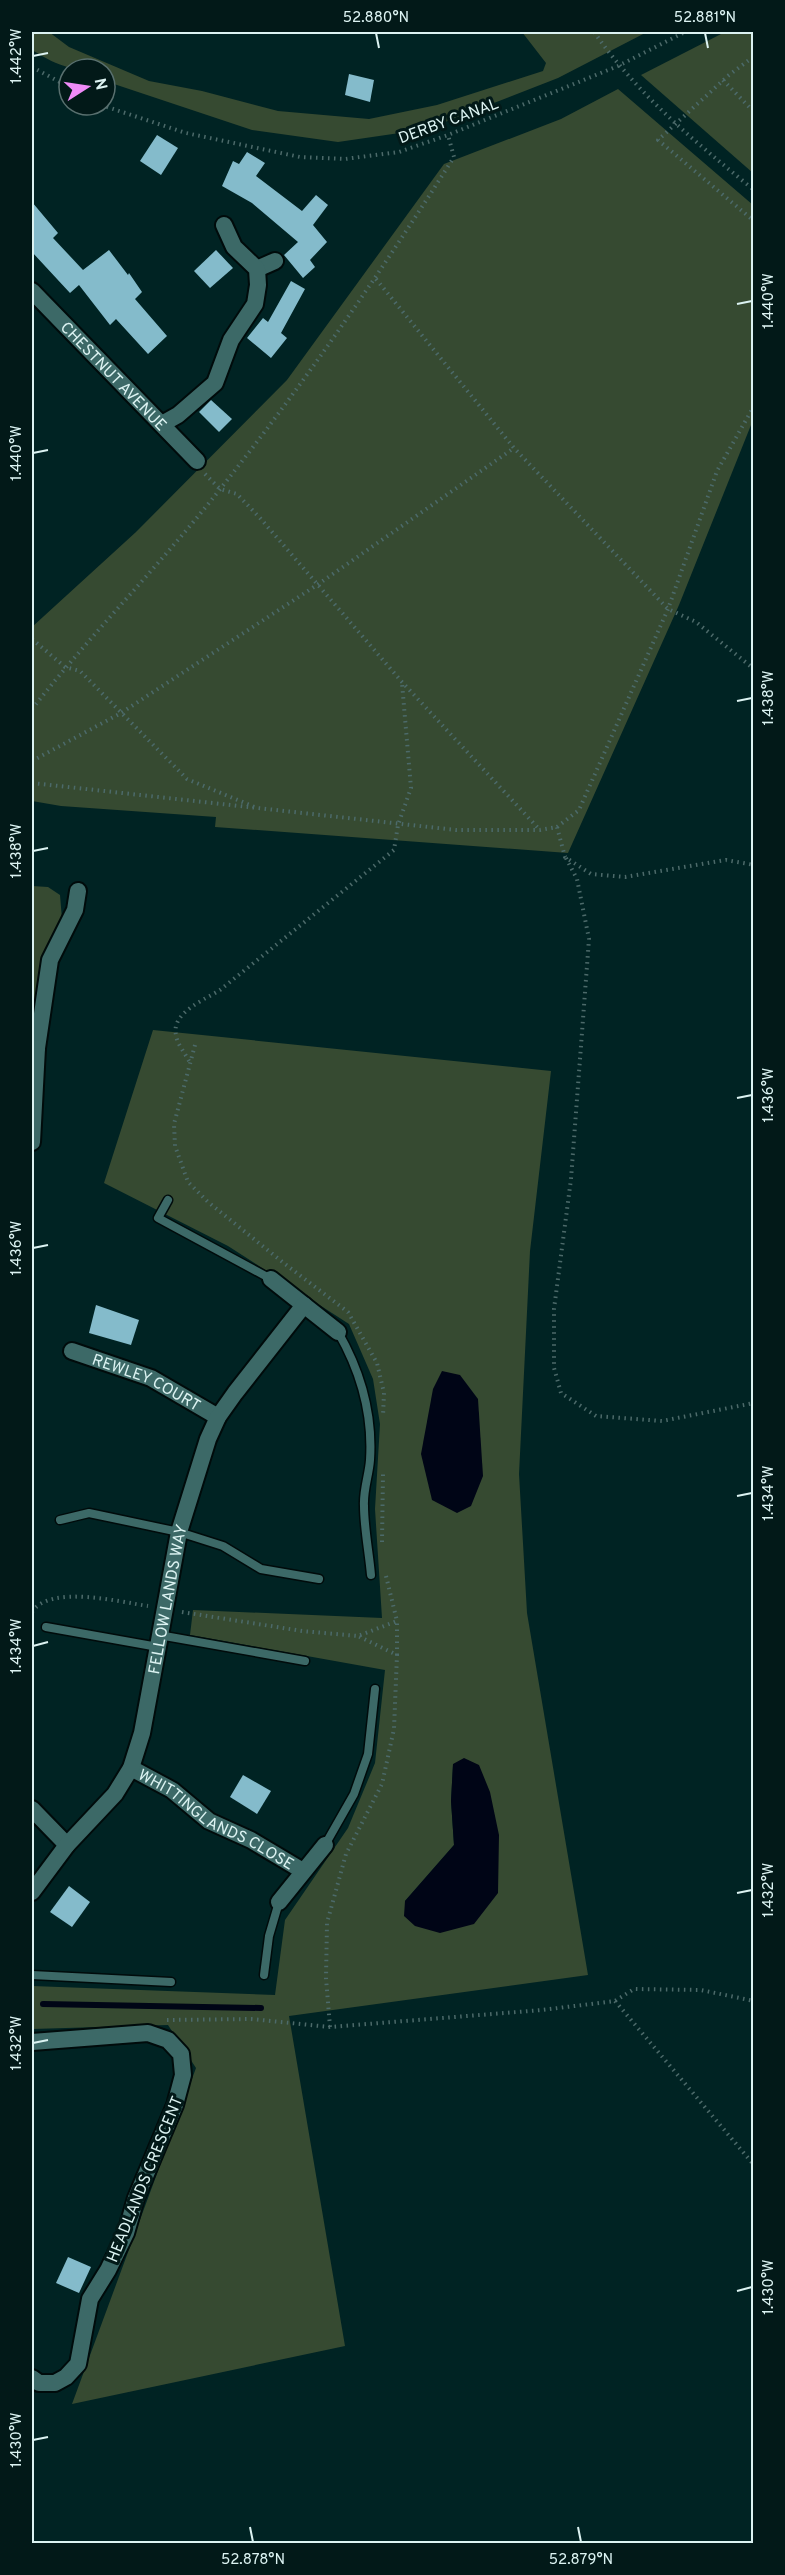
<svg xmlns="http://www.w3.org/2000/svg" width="785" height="2575" font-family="Overpass,sans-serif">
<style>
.green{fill:#364a31;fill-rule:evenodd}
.water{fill:#000516}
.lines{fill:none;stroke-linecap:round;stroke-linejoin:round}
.stream{stroke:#000516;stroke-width:6}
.building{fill:#84bbcb}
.lane-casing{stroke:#000b0b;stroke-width:11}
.street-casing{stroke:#000b0b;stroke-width:20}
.path{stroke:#4c6a6a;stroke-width:4;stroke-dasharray:1.5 4.5;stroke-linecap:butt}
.lane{stroke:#3c6967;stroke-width:8}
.street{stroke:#3c6967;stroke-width:16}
.ticks{fill:none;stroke:#dcf3f2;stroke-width:2}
.labels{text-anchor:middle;stroke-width:6;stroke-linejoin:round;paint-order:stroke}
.street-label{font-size:16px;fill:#dcf3f2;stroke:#021918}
.neatline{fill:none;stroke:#dcf3f2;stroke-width:2}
.ticks-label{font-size:15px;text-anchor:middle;fill:#dcf3f2}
</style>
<rect width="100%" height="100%" fill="#002323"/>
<!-- green -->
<g class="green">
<path d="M32 32H49L69 47 149 81 202 91 278 111 369 119 437 105 543 71 546 63 522 32H647L558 78 427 129 338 142 252 130 105 81V69C69 69 63 69 32 50Z"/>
<polygon points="725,32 753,32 753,173 641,75"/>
<polygon points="618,89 753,205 753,420 679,605 568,853 215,827 216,817 61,806 32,801 32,627 136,532 287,380 444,164 561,119"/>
<polygon points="32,886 48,887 60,895 62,919 45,952 32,1021"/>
<path d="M153 1030 551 1071 530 1251 519 1474 527 1613 588 1975 289 2016 345 2346 72 2404 196 2068 168 2025 32 2029V1986L275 1995 285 1920 348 1828 375 1763 385 1670 190 1635 193 1610 382 1618 375 1509 380 1424 373 1379 349 1324 228 1246 104 1183ZM453 1765 474 1924 405 1901 454 1845 451 1801Z"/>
</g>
<!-- water -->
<g class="water">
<polygon points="442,1371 460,1375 478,1399 483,1476 471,1506 457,1513 432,1500 421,1454 433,1389"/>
<polygon points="464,1758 479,1765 490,1792 499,1835 498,1893 474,1924 440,1933 415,1926 404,1916 405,1901 454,1845 451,1801 453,1764"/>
</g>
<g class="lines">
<!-- stream -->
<polyline class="stream" points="43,2004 261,2008"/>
</g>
<!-- building -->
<g class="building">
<polygon points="349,74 374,80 370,102 345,95"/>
<polygon points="157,135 178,148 161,175 140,161"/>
<polygon points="247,152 265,163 256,176 302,211 316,195 328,205 313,225 327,242 310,260 315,267 303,278 284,255 298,242 252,203 222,186 233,161 239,164"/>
<polygon points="32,202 58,233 53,238 83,270 109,250 128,275 129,273 142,292 135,299 167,336 148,354 116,319 110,325 79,285 70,293 32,252"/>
<polygon points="216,250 233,268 210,288 194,271"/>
<polygon points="291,281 305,289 281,333 287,338 271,358 247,338 263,318 268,322"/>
<polygon points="211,400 232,419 219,432 199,412"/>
<polygon points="96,1305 139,1320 131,1345 89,1333"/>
<polygon points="243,1775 271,1791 257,1814 230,1797"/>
<polygon points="69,1886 90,1902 72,1927 50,1912"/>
<polygon points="68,2257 91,2267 79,2293 56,2283"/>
</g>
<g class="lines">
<defs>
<g id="lane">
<polyline points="168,1200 158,1218 271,1279"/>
<path d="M338 1332C361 1372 373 1413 370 1460 369 1475 363 1490 364 1506 364 1528 369 1552 371 1575"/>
<polyline points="60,1520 89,1513 179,1532 223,1546 261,1569 319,1579"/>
<polyline points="46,1627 158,1647"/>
<polyline points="159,1635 305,1661"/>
<polyline points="325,1845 354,1794 368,1754 375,1689"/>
<polyline points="32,1975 171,1982"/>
<polyline points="264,1975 269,1936 279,1902"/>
</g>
<g id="street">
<polyline points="257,269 275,261"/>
<path id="s1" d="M32 291 197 461"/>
<polyline points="162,424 178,415 215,383 231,340 255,304 258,285 257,269 234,247 224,225"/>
<polyline points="32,1046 37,1048 50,960 75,910 78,891"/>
<polyline points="32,1142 37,1048"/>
<polyline points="271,1279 338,1332"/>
<path id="s2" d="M72 1351 151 1378 218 1417"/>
<path id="s3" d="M131 1768 172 1790 209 1821 251 1840 303 1871"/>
<polyline points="32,1809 67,1845"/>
<path id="s4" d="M32 1892 67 1845 115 1794 131 1768 142 1733 179 1532 208 1439 218 1417 235 1393 304 1305"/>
<polyline points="279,1902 325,1845"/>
<polyline points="32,2042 148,2033 168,2040 181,2054 183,2075 175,2105 136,2198 126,2233 108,2270 90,2299 78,2364 66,2377 55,2383 39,2383 32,2378"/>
</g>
</defs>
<!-- lane casing -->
<use href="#lane" class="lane-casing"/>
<!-- street casing -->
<use href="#street" class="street-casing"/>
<!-- path -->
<g class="path">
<path d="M594 32C639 96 693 140 754 190"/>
<polyline points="754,59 749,60 729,75 658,140 754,221"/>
<polyline points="32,67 69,87"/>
<polyline points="723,80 754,112"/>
<polyline points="101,105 186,133 300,157 345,159 399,152 448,135 618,66 685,32"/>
<polyline points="376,279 514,448 668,609 696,622 754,669"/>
<polyline points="205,474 220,489 237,494 260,518 402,682 539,829"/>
<polyline points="32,639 65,667 80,671 187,779 257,808"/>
<path d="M32 709C92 633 161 564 221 488 306 381 381 272 454 157L448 135"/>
<polyline points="32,761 121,713 317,585 514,448"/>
<polyline points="32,783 456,830 540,830 557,827 565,857 591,874 625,877 726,860 754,865"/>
<polyline points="557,827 579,810 668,609 717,471 754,406"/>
<polyline points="566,858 577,879 589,939 571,1179 554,1309 554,1368 561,1393 596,1416 662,1421 754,1403"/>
<polyline points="195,1045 174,1124 175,1146 188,1182 208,1202 285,1264 348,1312 377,1363 384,1393 383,1416"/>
<path d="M189 1061C185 1053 177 1044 176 1035 171 1013 204 1000 220 990L394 850 398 825 411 788 402 683"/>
<polyline points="382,1542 383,1474"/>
<polyline points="386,1576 397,1621"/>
<path d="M32 1612C50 1584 120 1602 148 1606"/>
<polyline points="182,1612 302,1631 358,1636 397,1621 397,1655 358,1636"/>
<polyline points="615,2001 754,2165"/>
<polyline points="167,2020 251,2019 330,2027 542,2010 615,2001 634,1989 701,1990 754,2001"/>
<polyline points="330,2027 326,1978 327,1923 346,1854 382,1784 394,1729 397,1655"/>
</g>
<!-- lane -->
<use href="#lane" class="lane"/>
<!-- street -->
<use href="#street" class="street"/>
</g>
<!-- ticks -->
<path class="ticks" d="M376 33 379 48M705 33 708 48M33 56 48 53M737 304 752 301M33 453 48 450M737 701 752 698M33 851 48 848M737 1098 752 1095M33 1248 48 1245M737 1496 752 1493M33 1646 48 1642M737 1893 752 1890M33 2043 48 2040M737 2291 752 2287M33 2440 48 2437M250 2527 253 2542M578 2527 581 2542"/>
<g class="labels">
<!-- street labels -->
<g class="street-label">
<text transform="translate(448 120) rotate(-20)" y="6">DERBY CANAL</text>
<text dy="6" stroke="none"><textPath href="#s1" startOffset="118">CHESTNUT AVENUE</textPath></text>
<text dy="6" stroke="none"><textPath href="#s2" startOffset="81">REWLEY COURT</textPath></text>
<text dy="6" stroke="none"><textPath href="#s4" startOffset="332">FELLOW LANDS WAY</textPath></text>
<text dy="6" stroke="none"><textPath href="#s3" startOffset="100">WHITTINGLANDS CLOSE</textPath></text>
<text transform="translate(144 2179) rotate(-68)" y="6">HEADLANDS CRESCENT</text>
</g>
</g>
<!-- border -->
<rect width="785" height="2575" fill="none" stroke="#021918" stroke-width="66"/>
<!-- north arrow -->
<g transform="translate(87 87) rotate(78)"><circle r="28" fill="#021918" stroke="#59706f" stroke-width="1.5"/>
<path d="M0-4.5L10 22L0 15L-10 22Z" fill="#ef8bf7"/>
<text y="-9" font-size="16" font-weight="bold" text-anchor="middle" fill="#dcf3f2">N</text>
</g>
<rect x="33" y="33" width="719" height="2509" class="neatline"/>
<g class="ticks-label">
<text x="376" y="22">52.880°N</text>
<text x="705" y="22">52.881°N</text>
<text transform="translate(16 56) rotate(-90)" y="5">1.442°W</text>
<text transform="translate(768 301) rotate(-90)" y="5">1.440°W</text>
<text transform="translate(16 453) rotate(-90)" y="5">1.440°W</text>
<text transform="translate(768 698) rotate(-90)" y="5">1.438°W</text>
<text transform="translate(16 851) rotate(-90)" y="5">1.438°W</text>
<text transform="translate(768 1095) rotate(-90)" y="5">1.436°W</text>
<text transform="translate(16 1248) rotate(-90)" y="5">1.436°W</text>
<text transform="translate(768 1493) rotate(-90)" y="5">1.434°W</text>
<text transform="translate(16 1646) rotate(-90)" y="5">1.434°W</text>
<text transform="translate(768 1890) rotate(-90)" y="5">1.432°W</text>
<text transform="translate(16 2043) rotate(-90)" y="5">1.432°W</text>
<text transform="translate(768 2287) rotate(-90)" y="5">1.430°W</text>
<text transform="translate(16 2440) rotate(-90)" y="5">1.430°W</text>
<text x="253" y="2564">52.878°N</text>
<text x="581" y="2564">52.879°N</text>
</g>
</svg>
